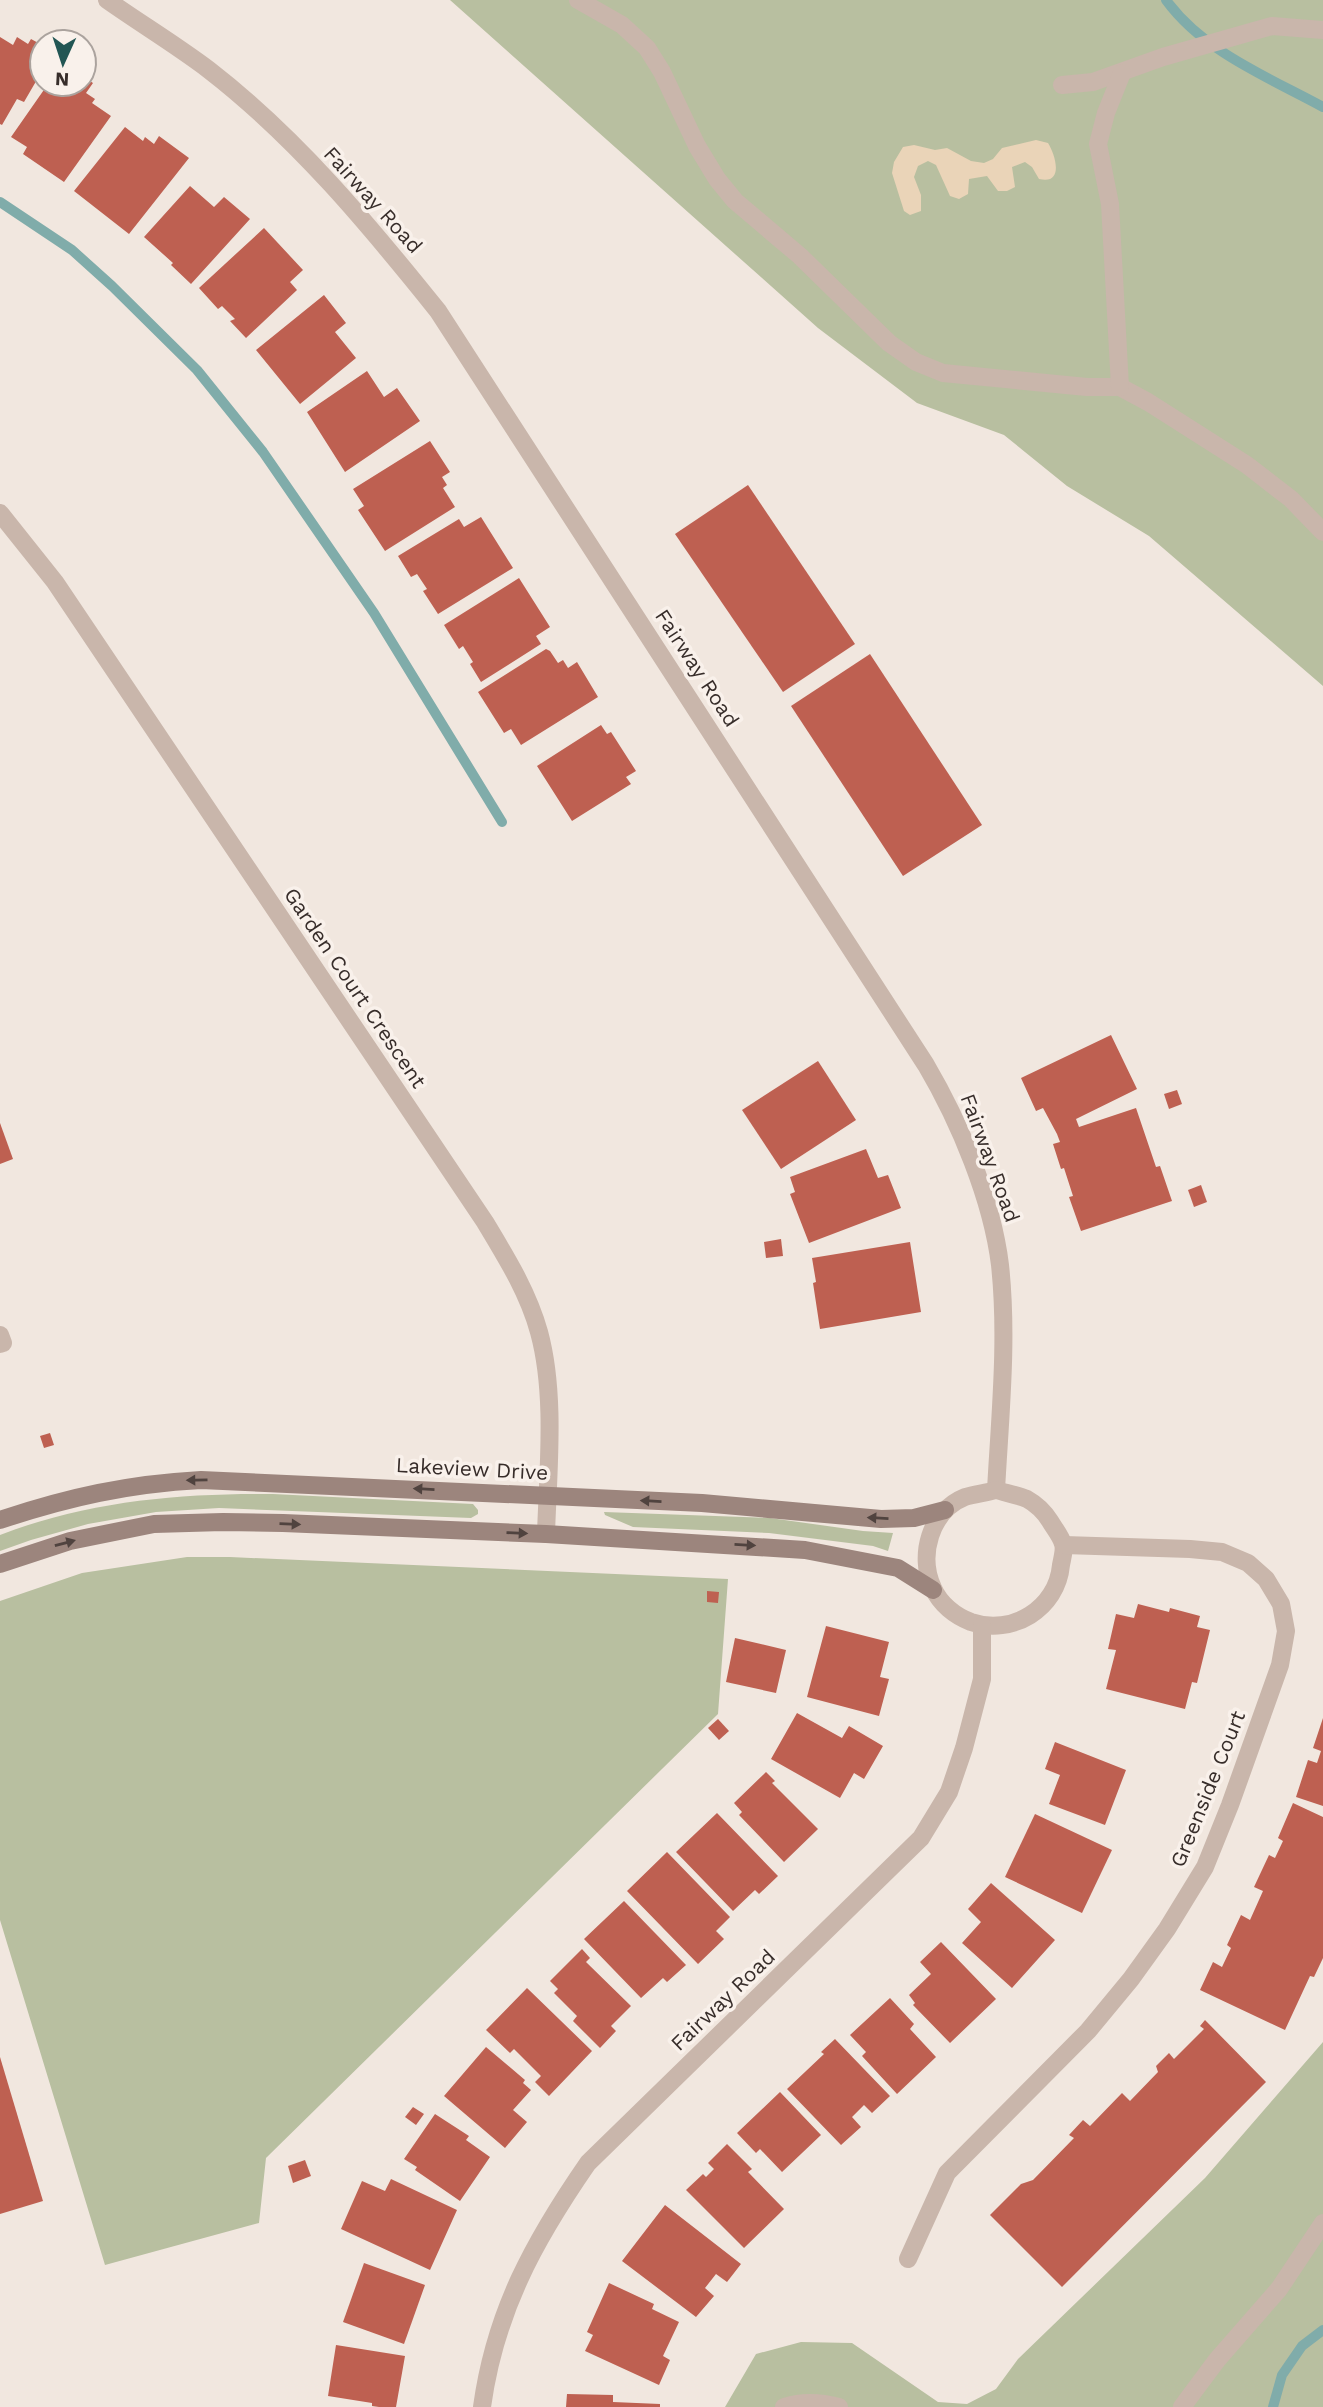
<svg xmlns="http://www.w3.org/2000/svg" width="1323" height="2407" font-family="'Work Sans',sans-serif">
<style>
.green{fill:#b8bfa0}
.sand{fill:#ead4b8}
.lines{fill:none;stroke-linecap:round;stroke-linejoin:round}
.stream{stroke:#80acaa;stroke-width:10}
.building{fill:#be6051}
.lane{stroke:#c9b6ab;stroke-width:18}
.street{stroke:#c9b6ab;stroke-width:18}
.secondary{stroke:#9c857d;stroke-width:18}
.oneway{fill:#50433f}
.labels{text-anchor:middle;stroke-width:7;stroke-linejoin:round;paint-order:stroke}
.street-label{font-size:21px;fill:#372d2a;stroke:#f9f1eb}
</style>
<rect width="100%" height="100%" fill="#f1e7df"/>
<!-- green -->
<g class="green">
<polygon points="450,0 1323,0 1323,686 1149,536 1067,486 1004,435 917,403 818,328"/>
<path d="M273 1494 473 1504 478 1510V1514L471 1518 219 1508 156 1512 88 1524 31 1540 0 1551V1535C87 1501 181 1493 273 1494Z"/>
<polygon points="604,1512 770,1518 863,1531 893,1533 888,1551 873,1546 769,1533 633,1527 605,1515"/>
<polygon points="187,1557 230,1557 728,1579 718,1714 266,2158 259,2223 105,2265 0,1920 0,1601 82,1573"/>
<polygon points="1323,2042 1323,2407 725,2407 756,2354 801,2342 852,2343 938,2402 967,2404 996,2389 1018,2359 1205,2178"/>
</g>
<!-- sand -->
<path class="sand" d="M1036 140 1048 143C1056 156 1064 185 1039 179L1032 167 1025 162 1012 167 1015 187 1007 191H998L987 176 969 179 968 194 959 199 950 196 936 165 928 161 918 166 914 177 921 195V211L910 215 904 211 892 173 894 162 903 147 914 145 935 150 947 148 971 161 984 163 993 159 1002 148Z"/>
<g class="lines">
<!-- stream -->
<g class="stream">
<path d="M1166 0C1204 52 1268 77 1323 107"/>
<polyline points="0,202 72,250 112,286 197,370 263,452 374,613 502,822"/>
<polyline points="1273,2407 1282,2375 1302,2346 1323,2330"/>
</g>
</g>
<!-- building -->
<g class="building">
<polygon points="0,37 13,45 17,37 28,44 31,39 42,45 42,71 24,102 17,99 2,125 0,124"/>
<polygon points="84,77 93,83 86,93 95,99 92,103 111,116 64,182 23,154 27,147 11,137 48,84 84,84"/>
<polygon points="125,127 143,141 145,137 154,144 159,136 189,158 129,234 74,191"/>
<polygon points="190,186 214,207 224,197 250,219 191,284 171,265 173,263 144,237"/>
<polygon points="264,228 303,270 290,282 297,290 246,338 230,321 235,319 222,306 218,309 199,288"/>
<polygon points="324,295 346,323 335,332 356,358 300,404 256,350"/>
<polygon points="367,371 384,397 397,388 420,421 345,472 307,412"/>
<polygon points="430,441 450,472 442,477 447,485 443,488 455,507 385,551 358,510 364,506 353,489"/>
<polygon points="748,485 855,644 783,692 675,534"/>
<polygon points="481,517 513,568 438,614 423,591 427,589 417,574 411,577 398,556 459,519 464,527"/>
<polygon points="519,578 550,627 536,636 541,644 481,682 470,664 473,662 463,646 459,649 444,625"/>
<polygon points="546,649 550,651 558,663 563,660 568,668 577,662 598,697 521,745 511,729 504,733 478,692"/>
<polygon points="870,654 982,825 903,876 791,706"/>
<polygon points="601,725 607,734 611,732 636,771 626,777 631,784 572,821 537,766"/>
<polygon points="1111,1035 1137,1089 1076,1119 1079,1127 1136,1108 1156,1167 1160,1166 1172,1201 1081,1231 1069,1197 1073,1196 1064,1168 1061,1169 1053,1144 1060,1142 1057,1134 1043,1108 1036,1111 1021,1078"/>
<polygon points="818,1061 856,1120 781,1169 742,1110"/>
<polygon points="1177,1090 1182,1104 1169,1109 1164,1094"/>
<polygon points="0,1123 13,1159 0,1164"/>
<polygon points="866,1149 878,1178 888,1175 901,1208 809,1243 790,1194 795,1192 790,1177"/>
<polygon points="1201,1185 1207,1202 1194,1207 1188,1190"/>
<polygon points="781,1239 783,1256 766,1258 764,1242"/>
<polygon points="910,1242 921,1312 820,1329 813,1283 816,1282 812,1258"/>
<polygon points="50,1433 54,1445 44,1448 40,1436"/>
<polygon points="707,1591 719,1592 718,1603 707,1602"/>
<polygon points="1138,1604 1169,1612 1170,1608 1200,1616 1197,1627 1210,1630 1197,1683 1192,1682 1185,1709 1106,1689 1116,1650 1108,1649 1116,1614 1134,1618"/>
<polygon points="826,1626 889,1642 880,1677 889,1679 879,1716 807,1697"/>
<polygon points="735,1638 786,1650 776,1693 726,1682"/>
<polygon points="797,1713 842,1738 849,1726 883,1746 864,1779 854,1773 840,1798 771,1759"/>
<polygon points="1323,1718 1323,1806 1296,1797 1308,1760 1317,1763 1321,1751 1313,1748"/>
<polygon points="718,1719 729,1731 719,1740 708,1728"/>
<polygon points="1055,1742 1126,1770 1105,1825 1049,1804 1060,1775 1045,1769"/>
<polygon points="766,1772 775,1781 772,1783 818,1829 784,1862 739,1815 742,1812 734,1803"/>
<polygon points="1293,1803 1323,1817 1323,1958 1314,1977 1310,1976 1285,2030 1200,1990 1213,1962 1222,1967 1231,1948 1227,1945 1241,1915 1250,1920 1263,1891 1254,1887 1269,1855 1275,1858 1283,1841 1278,1838"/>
<polygon points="717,1813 778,1876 759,1894 755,1890 733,1911 676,1852"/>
<polygon points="1035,1814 1112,1850 1082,1913 1005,1877"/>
<polygon points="667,1852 730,1917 716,1931 724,1939 698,1964 627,1891"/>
<polygon points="991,1883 1055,1940 1012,1988 962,1943 981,1922 968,1909"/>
<polygon points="624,1901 686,1965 667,1982 663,1978 641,1998 584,1939"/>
<polygon points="941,1942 996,1999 950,2043 913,2005 915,2003 909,1995 931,1974 920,1962"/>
<polygon points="582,1949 590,1958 586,1962 631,2006 611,2026 616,2031 600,2048 573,2021 577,2016 554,1993 558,1989 550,1981"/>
<polygon points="527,1988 592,2051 549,2096 535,2082 541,2076 514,2049 510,2053 486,2030"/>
<polygon points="890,1998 914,2024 910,2029 936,2057 897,2094 862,2056 866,2052 850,2035"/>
<polygon points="1205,2020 1266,2082 1062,2287 990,2215 1021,2184 1033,2180 1074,2138 1069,2135 1083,2120 1090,2126 1122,2093 1130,2101 1158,2072 1156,2066 1169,2053 1174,2059 1204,2029 1200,2026"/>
<polygon points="835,2039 890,2096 872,2113 864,2105 852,2117 861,2127 841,2145 787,2089 824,2054 821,2052"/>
<polygon points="486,2047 525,2080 523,2083 531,2090 513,2110 527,2122 505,2148 444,2096"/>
<polygon points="0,2057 43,2201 0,2214"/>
<polygon points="780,2092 821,2135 782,2172 760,2149 756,2153 737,2133"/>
<polygon points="413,2107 424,2114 416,2125 405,2117"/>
<polygon points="435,2114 469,2136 466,2140 490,2157 460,2201 415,2170 417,2167 404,2159"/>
<polygon points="727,2144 752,2169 748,2172 784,2209 744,2248 686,2190 703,2174 706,2177 714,2169 708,2163"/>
<polygon points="305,2160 311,2176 293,2183 288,2166"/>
<polygon points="391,2179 457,2210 430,2270 341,2229 362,2181 385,2191"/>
<polygon points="665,2205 741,2264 727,2282 716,2274 705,2288 714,2296 696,2317 622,2261"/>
<polygon points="364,2263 425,2285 404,2344 343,2322"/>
<polygon points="609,2283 654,2304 652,2309 679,2322 663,2356 670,2360 659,2385 585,2351 593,2335 587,2332"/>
<polygon points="336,2345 405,2356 396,2407 379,2407 372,2406 372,2403 328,2396"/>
<polygon points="567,2394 613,2395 613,2402 660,2404 660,2407 566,2407"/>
</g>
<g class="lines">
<!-- lane -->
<g class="lane">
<polyline points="578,0 622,25 647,48 662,72 697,146 717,179 735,201 800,256 889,343 916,362 943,373 1087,387 1120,387 1148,402 1247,465 1291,499 1323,532"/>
<polyline points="1062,85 1093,82 1163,57 1272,26 1323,30"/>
<polyline points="1120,387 1110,204 1098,144 1106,113 1122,73"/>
<polyline points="0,1335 3,1343 0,1344"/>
<path d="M784 2407C803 2401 820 2402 839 2407"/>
<polyline points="1182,2407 1217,2360 1279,2289 1323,2223"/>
</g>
<!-- street -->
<g class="street">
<path d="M107 0C141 24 176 45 209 70 297 138 369 225 438 311L926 1065C959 1121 992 1199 1000 1265 1008 1339 1000 1416 996 1490"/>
<path d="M0 513 55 582 485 1222C506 1257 528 1292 539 1332 556 1394 548 1470 546 1534"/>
<path d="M996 1490C1006 1493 1018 1495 1027 1499 1036 1504 1045 1513 1050 1521 1054 1528 1061 1536 1063 1544 1065 1550 1062 1559 1061 1565 1057 1609 1012 1636 971 1622 955 1616 940 1604 933 1588 918 1556 930 1511 965 1497 975 1494 986 1493 996 1490Z"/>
<polyline points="908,2259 947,2173 1088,2031 1131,1979 1167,1929 1205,1867 1230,1805 1280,1665 1286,1631 1281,1604 1266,1579 1248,1563 1222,1552 1190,1549 1064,1545"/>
<path d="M482 2407C495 2312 534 2241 588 2163L921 1838 949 1792 964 1748 982 1679V1626"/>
</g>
<!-- secondary -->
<g class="secondary">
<path d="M0 1520C69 1497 128 1484 201 1480L702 1503 881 1519 914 1518 945 1510"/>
<polyline points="0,1564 70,1541 154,1524 223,1522 283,1523 546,1534 805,1550 898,1568 933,1590"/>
</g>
</g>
<!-- one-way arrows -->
<defs><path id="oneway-solid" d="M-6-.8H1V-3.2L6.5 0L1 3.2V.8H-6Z" transform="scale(1.75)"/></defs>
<g class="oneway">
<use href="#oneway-solid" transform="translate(197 1480) rotate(179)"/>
<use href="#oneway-solid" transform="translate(424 1489) rotate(-177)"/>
<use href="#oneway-solid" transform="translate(651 1501) rotate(-177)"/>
<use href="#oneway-solid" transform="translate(878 1518) rotate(-177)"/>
<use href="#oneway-solid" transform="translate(290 1524) rotate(2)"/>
<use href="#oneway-solid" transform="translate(517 1533) rotate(2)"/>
<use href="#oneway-solid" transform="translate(65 1543) rotate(-15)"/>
<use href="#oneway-solid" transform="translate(745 1545) rotate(3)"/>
</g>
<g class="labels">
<!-- street labels -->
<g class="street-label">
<text transform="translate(373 200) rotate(48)" y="7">Fairway Road</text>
<text transform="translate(697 668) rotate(57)" y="7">Fairway Road</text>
<text transform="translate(355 988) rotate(56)" y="7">Garden Court Crescent</text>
<text transform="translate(990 1158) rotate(70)" y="7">Fairway Road</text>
<text transform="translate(472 1469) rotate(3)" y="7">Lakeview Drive</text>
<text transform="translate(1208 1789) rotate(-68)" y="7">Greenside Court</text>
<text transform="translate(723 2000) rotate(-44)" y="7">Fairway Road</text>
</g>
</g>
<!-- north arrow -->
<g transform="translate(63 63) rotate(183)"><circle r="33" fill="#f9f1eb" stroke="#aba39e" stroke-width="2"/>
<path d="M0-5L12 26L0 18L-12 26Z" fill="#225654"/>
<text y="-10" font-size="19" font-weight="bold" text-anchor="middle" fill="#372d2a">N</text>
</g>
</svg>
